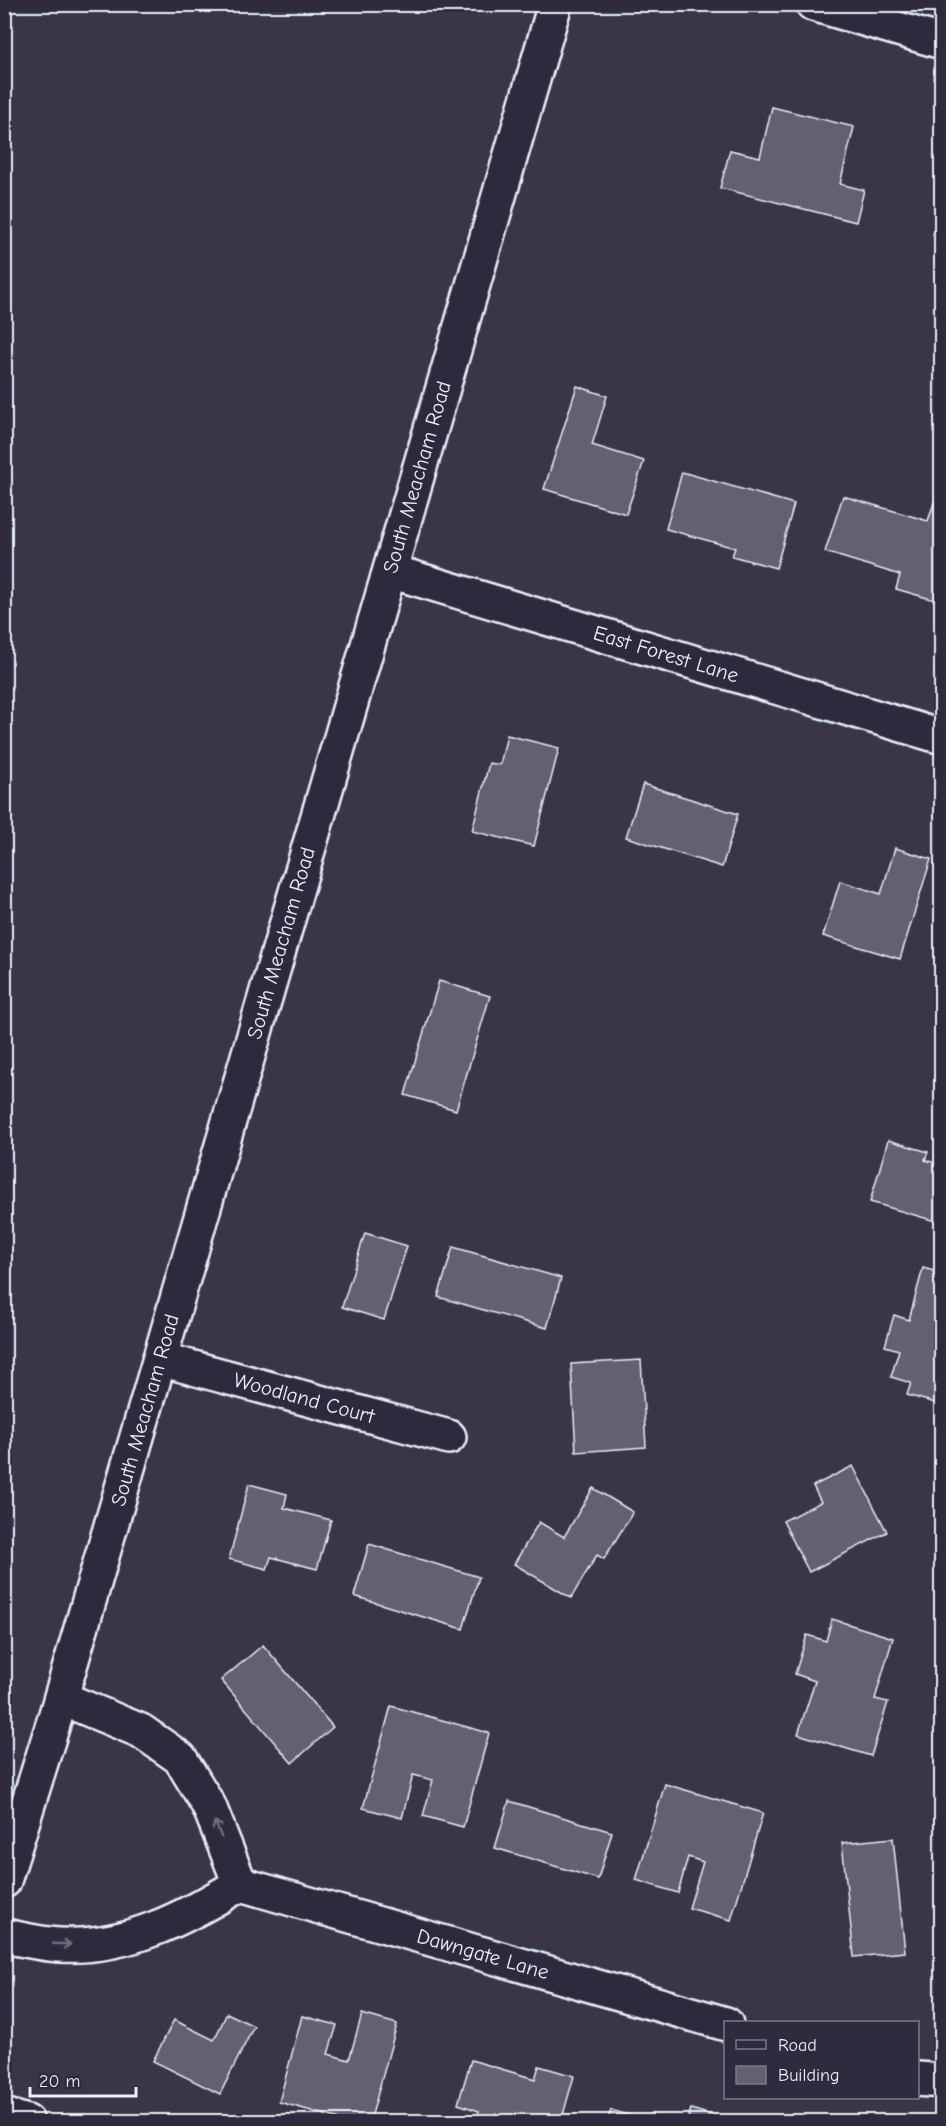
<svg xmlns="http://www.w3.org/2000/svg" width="946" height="2126" font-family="'Comic Neue',sans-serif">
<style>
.building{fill:#636171;stroke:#e8f1f8;stroke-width:1.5}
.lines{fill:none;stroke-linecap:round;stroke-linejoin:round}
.minor-casing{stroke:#e8f1f8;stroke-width:38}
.secondary-casing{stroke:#e8f1f8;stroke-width:38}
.minor{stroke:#2f2a3d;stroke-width:33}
.secondary{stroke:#2f2a3d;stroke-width:33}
.oneway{stroke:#70707e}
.labels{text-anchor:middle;stroke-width:4.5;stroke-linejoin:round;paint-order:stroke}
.street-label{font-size:21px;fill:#e8f1f8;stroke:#2f2a3d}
</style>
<rect width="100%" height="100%" fill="#3a3648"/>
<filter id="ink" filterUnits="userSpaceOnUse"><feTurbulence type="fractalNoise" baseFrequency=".0167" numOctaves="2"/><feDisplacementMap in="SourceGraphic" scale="12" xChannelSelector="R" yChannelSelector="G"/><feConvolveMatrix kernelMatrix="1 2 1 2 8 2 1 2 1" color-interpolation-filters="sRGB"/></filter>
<g filter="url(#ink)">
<!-- building -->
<g class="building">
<polygon points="772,107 854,127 840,184 864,190 856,222 720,188 730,150 760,157"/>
<polygon points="942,207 942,238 933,235"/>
<polygon points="577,386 607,396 592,445 644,461 626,514 544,489"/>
<polygon points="682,472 794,504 776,568 732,556 735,548 666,529"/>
<polygon points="843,496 928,521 934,503 942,505 942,588 938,601 896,589 900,575 825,552"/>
<polygon points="507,735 559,748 534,846 472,831 489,763 500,765"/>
<polygon points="643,784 738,814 722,867 626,837"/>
<polygon points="895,848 931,859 900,959 823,936 840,881 881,894"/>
<polygon points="439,981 490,996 456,1110 405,1095"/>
<polygon points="888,1140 928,1152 925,1160 942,1165 942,1223 870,1202"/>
<polygon points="365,1233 407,1246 384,1320 342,1307"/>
<polygon points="453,1247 561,1278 547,1328 438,1297"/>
<polygon points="923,1268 942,1273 942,1405 907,1395 911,1383 891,1377 899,1350 885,1346 894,1315 909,1320"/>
<polygon points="641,1360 646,1447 576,1452 571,1364"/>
<polygon points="853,1466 887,1532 809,1572 783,1521 821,1502 813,1486"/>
<polygon points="249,1484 287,1494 284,1508 331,1520 317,1569 271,1557 267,1569 229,1559"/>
<polygon points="593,1488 633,1512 604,1559 597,1555 571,1598 514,1564 539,1522 564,1537"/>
<polygon points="369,1544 479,1577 463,1629 354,1596"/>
<polygon points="832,1619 893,1638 875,1699 888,1702 871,1756 798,1734 815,1681 795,1674 807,1635 826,1641"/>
<polygon points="263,1645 333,1727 292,1763 221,1680"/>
<polygon points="391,1706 489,1733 463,1827 423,1816 433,1780 413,1775 402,1818 363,1808"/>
<polygon points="665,1784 763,1813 731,1920 689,1908 703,1862 688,1857 678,1893 636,1880"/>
<polygon points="509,1801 612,1832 598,1879 495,1848"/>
<polygon points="893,1838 905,1952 854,1957 842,1843"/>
<polygon points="227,2013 254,2026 220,2094 153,2061 174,2020 214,2040"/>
<polygon points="362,2014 397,2024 370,2122 336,2122 337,2118 279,2102 302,2016 337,2025 328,2054 349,2060"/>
<polygon points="471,2060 535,2079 539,2066 574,2076 561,2122 476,2122 479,2111 458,2104"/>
<polygon points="691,2109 731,2121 731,2122 687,2122"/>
<polygon points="611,2110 652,2122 607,2122"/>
</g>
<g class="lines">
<defs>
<g id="minor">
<polyline points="813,4 942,42"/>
<polyline points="390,571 942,737"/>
<polyline points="160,1359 449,1437"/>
<polyline points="61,1698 141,1731 180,1758 209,1806 240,1884"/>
<path d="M4 1936C22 1939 41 1944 59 1945 126 1949 185 1918 240 1884L726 2024"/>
<polyline points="918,2079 942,2081"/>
<polyline points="4,2115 27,2122"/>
</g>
<polyline id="secondary" points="4,1881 54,1721 555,4"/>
</defs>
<!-- minor casing -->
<use href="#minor" class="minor-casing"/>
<!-- secondary casing -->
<use href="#secondary" class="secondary-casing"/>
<!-- minor -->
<use href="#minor" class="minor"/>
<!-- secondary -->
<use href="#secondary" class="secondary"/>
</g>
<!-- one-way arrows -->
<defs><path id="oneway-shaft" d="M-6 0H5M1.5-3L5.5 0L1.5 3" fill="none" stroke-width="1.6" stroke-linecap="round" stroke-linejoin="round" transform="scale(1.5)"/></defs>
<g class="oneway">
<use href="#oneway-shaft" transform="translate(218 1829) rotate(-112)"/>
<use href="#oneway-shaft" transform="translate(62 1944) rotate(2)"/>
</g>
</g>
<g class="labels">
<!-- street labels -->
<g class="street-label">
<text transform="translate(417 477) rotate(-74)" y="7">South Meacham Road</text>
<text transform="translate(666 654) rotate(17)" y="7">East Forest Lane</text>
<text transform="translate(281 943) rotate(-74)" y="7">South Meacham Road</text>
<text transform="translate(304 1398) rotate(15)" y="7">Woodland Court</text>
<text transform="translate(145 1410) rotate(-74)" y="7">South Meacham Road</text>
<text transform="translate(483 1954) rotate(16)" y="7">Dawngate Lane</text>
</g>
</g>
<!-- margin -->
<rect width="946" height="2126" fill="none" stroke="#2f2a3d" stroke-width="24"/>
<rect x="12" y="12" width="922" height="2102" fill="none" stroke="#e8f1f8" stroke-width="2" filter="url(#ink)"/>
<!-- legend -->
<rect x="724" y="2021" width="195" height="78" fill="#2f2a3d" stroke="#797a88" stroke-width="1.5"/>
<rect x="736" y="2040" width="30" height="9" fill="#2f2a3d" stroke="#797a88" stroke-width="1.5"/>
<text x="778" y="2051" font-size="18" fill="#e8f1f8">Road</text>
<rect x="736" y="2066" width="30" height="18" fill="#636171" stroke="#797a88" stroke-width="1.5"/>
<text x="778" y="2081" font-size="18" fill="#e8f1f8">Building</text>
<!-- scale -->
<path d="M30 2087v9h106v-9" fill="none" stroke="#e8f1f8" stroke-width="3"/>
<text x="39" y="2087" font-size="18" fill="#e8f1f8" stroke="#2f2a3d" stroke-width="4.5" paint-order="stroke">20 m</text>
</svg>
